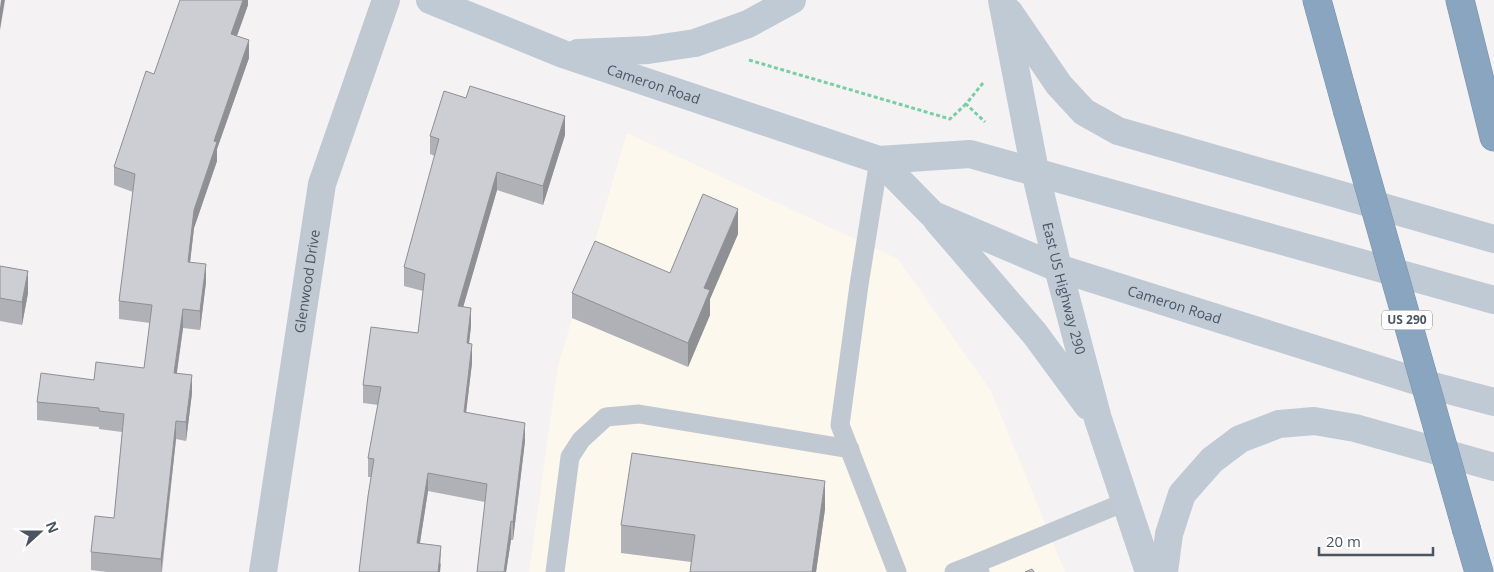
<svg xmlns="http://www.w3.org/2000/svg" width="1494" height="572" font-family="'Open Sans',sans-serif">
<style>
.commercial{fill:#fdf8ed}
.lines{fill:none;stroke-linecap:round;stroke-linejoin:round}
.highway-casing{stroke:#7590ac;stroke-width:29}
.path{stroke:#79cfa4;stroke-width:3;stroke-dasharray:4 2.5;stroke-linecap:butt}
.lane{stroke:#c0c9d1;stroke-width:19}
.street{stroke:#c0c9d1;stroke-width:28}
.secondary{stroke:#c0cad5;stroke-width:28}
.highway{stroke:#8aa5c0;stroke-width:28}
.highway-bridge-casing{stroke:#7590ac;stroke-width:29;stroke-linecap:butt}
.highway-bridge{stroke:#8aa5c0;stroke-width:28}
.wall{fill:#afb1b6}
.shaded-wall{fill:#8f9094}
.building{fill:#ccced4;stroke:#8f9094}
.labels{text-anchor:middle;stroke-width:5;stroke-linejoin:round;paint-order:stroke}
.shield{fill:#fff;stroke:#808890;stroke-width:1}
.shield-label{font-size:12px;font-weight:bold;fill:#495560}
.street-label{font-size:14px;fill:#495560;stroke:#fff}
</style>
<rect width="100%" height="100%" fill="#f4f2f2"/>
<!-- commercial -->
<polygon class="commercial" points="627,133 898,259 991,391 1065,572 529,572 558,366"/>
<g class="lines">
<defs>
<g id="highway">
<polyline points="1317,0 1347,109"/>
<polyline points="1460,0 1494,137"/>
<polyline points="1467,531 1479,572"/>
</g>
</defs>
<!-- highway casing -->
<use href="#highway" class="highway-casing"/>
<!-- path -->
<g class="path">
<polyline points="749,60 950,119 966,104"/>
<polyline points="983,83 966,104 985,122"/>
</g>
<!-- lane -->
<g class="lane">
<polyline points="879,160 859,285 840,425 897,572"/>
<polyline points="555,572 570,457 581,440 606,417 639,414 850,449"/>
<polyline points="954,572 977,563"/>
<polyline points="980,572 977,563 1125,502"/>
</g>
<!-- street -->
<path class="street" id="s1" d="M263 572 322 184 386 0"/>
<!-- secondary -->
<g class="secondary">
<path id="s2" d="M430 0 563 54 879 160 970 154 1494 300"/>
<path id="s3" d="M1002 0 1035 171 1058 268 1098 419 1149 572"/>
<polyline points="1009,12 1059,85 1084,112 1118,131 1494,239"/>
<polyline points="578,53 648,50 695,43 748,24 792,0"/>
<path id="s4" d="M879 160 933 215 1058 268 1429 385 1494 402"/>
<polyline points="937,220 1035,334 1088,406"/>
<polyline points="1164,572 1169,534 1182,494 1212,460 1240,439 1279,424 1314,421 1355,428 1494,467"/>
</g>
<!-- highway -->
<use href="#highway" class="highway"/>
<defs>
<polyline id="highway-bridge" points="1347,109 1467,531"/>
</defs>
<!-- highway-bridge casing -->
<use href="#highway-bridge" class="highway-bridge-casing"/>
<!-- highway-bridge -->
<use href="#highway-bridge" class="highway-bridge"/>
</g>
<!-- wall -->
<g class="wall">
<polygon points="248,0 248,5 237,36 249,58 217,149 217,161 194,228 190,262 206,282 200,330 183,328 177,373 192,393 186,441 176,439 162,572 107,572 91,570 91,552 114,518 122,432 99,429 99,427 37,420 37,402 94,380 144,368 150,323 119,319 119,301 133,192 114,185 114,167 154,74"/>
<polygon points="565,135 543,205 497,190 463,307 471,326 469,343 472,363 466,412 525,441 513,540 511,540 506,572 477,572 485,502 428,491 420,543 441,564 440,572 359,572 371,477 368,477 368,458 378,405 363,403 363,385 418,333 423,291 404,286 404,267 435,156 430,154 430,136"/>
<polygon points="738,234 710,299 710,315 688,367 572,318 572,293 670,273"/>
<polygon points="0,266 28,293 22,325 0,321"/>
<polygon points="825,509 816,572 690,572 691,562 621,553 621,525"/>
</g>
<!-- shaded-wall -->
<g class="shaded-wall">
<polygon points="1,0 5,0 0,30 0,8"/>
<polygon points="243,0 248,0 248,5 231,52 231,34"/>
<polygon points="249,40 249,58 217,149 217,161 194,228 188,280 188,262 194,210 214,141"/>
<polygon points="565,116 565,135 543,205 543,186"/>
<polygon points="497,172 497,190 458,325 458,306"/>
<polygon points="738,209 738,234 710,299 710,315 688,367 688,343 704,288"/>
<polygon points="206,264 206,282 200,330 200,311"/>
<polygon points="28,271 28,293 22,325 22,302"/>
<polygon points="471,308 471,326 467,361 467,343"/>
<polygon points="183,309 183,328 174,391 174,373"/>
<polygon points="472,344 472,363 464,430 464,412"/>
<polygon points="192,375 192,393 186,441 186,422"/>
<polygon points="176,421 176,439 161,572 161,559"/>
<polygon points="525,423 525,441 513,540 513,522"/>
<polygon points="428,473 428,491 417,561 417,543"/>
<polygon points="825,481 825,509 816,572 812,572"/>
<polygon points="511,521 511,540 506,572 504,572"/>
<polygon points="441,546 440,572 438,572"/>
</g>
<!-- building -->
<g class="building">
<polygon points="180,0 243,0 231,34 249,40 214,141 217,142 194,210 188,262 206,264 200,311 183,309 174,373 192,375 186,422 176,421 161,559 91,552 95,516 114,518 124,414 99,411 99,408 37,402 41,373 94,380 96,362 144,368 152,305 119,301 135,174 114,167 146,71 154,74"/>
<polygon points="470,86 565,116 543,186 497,172 458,306 471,308 467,343 472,344 464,412 525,423 513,522 511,521 504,572 477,572 487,484 428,473 417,543 441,546 438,572 359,572 368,496 374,459 368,458 381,387 363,385 371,327 418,333 425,274 404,267 439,139 430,136 444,91 466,98"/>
<polygon points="703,194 738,209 704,288 710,290 688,343 572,293 595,241 670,273"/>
<polygon points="0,266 28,271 22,302 0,298"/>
<polygon points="632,453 825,481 812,572 690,572 695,535 621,525"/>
<polygon points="1032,569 1034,572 1025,572"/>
</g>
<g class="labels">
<!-- shield labels -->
<rect class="shield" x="1382" y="310.5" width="50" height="19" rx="4"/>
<g class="shield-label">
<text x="1407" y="324">US 290</text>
</g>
<!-- street labels -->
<g class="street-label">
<text dy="5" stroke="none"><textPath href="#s2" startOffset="239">Cameron Road</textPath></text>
<text dy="5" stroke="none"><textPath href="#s1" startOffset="294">Glenwood Drive</textPath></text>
<text dy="5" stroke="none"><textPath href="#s3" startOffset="295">East US Highway 290</textPath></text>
<text dy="5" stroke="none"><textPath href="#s4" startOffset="335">Cameron Road</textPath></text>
</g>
</g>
<!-- north arrow -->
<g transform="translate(40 532) rotate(69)" stroke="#ffffff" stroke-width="4" paint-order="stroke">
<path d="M0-4L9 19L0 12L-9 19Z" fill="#495560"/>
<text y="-8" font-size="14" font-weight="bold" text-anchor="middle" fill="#495560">N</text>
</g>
<!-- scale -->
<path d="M1319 547v8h114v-8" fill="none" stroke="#495560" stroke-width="2.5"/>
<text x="1326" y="547" font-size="15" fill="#495560" stroke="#ffffff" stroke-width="4" paint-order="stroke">20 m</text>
</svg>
